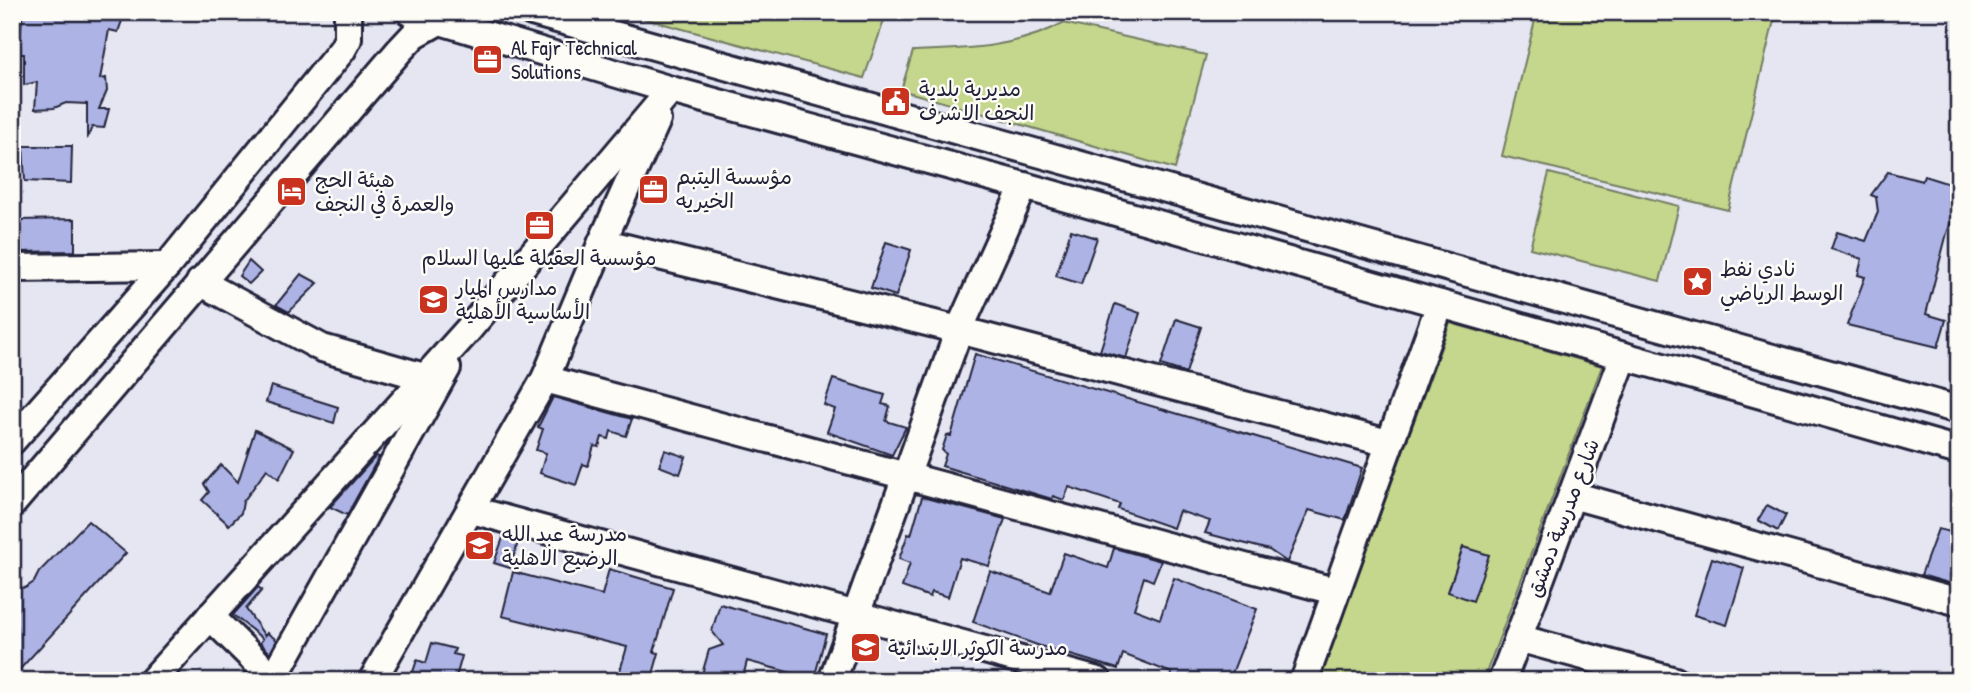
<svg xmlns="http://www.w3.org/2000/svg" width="1971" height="693" font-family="'Patrick Hand','Playpen Sans Arabic',sans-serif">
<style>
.green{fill:#c4d78c;stroke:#737c64;stroke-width:2}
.building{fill:#adb4e5;stroke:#22223b;stroke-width:2}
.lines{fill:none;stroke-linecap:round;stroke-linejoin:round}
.minor-casing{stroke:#22223b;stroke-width:32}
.minor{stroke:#fdfcf7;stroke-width:26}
.labels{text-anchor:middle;stroke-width:5;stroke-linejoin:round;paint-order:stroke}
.poi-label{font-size:21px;fill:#22223b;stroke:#fdfcf7;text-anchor:start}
.street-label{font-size:21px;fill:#22223b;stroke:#fdfcf7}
</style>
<rect width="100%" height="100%" fill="#e5e6f2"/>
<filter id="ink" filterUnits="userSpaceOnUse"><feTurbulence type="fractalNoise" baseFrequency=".0143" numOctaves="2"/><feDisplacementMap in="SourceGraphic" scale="14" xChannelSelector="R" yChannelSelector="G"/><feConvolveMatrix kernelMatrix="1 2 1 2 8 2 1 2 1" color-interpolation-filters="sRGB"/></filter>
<g filter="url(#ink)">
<!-- green -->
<g class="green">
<polygon points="620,12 887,12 864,78"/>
<polygon points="904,12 990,12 974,18"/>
<polygon points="1537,12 1776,12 1728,210 1502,156"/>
<path d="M1063 23 1206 55 1175 169 901 90 913 51C965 49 1016 48 1063 23Z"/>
<polygon points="1549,173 1679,206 1660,281 1530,248"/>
<polygon points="1450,323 1602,366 1483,681 1319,681"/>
</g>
<!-- building -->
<g class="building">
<polygon points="23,12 125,12 118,32 109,30 100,79 106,78 107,91 99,109 109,109 104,128 92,127 87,139 87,104 66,103 54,108 35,109 37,82 24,85 24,54 17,54"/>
<polygon points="23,146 72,146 71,183 25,181"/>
<polygon points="1888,172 1922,181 1924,176 1959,187 1959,225 1951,222 1947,233 1926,314 1946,320 1938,347 1847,325 1865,277 1858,275 1862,259 1831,249 1837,232 1866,241 1878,212 1876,197 1871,195"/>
<polygon points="75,219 75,251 17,252 17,220"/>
<polygon points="1071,230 1097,238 1081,284 1056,276"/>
<polygon points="886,242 911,250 896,296 871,288"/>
<polygon points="249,261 261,272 249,284 239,276"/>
<polygon points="301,274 318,283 289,312 276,305"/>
<polygon points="1115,304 1140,313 1126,358 1100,351"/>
<polygon points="1176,319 1201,327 1186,373 1161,365"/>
<polygon points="975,354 1362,468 1345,520 1309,510 1287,562 1269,550 1205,533 1210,521 1179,511 1173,528 1118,509 1120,504 1069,487 1064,500 1053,496 1052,499 942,466 946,454 942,450 947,435 951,436"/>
<polygon points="833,379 885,395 882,404 890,406 886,421 906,427 892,455 827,432 835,409 824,405"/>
<polygon points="271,386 338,407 334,423 266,402"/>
<polygon points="553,397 632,419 626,436 611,431 609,439 602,437 599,447 594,446 588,466 583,464 576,485 540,473 546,453 536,450 543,429 538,427"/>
<polygon points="255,430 294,449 279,479 267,469 243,502 241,513 229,525 202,500 209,492 204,484 221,465 238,482"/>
<polygon points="665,450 686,457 680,474 659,466"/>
<polygon points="376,456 379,457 347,515 330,507"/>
<polygon points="922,497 1005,519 989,566 960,558 948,597 932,592 930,597 902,587 910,563 899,559 908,534 911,535"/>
<polygon points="1767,505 1786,515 1778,531 1758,520"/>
<polygon points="88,521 126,553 12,678 12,586 25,588 34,582 39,572"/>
<polygon points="1938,529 1959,534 1959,586 1921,575"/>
<polygon points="504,535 519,539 510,568 494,563"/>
<polygon points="1463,547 1489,555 1473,601 1448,592"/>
<polygon points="1114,548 1161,561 1153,581 1144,577 1134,609 1160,619 1174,578 1257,609 1229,681 1169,681 1172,673 1123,654 1118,669 1040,646 973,622 990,571 1050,592 1064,553 1108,568"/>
<polygon points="1712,558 1744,568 1727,625 1694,615"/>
<polygon points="609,569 673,588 654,652 659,653 651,681 617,681 627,647 502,616 513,572 602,595"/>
<polygon points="258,587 262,590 246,609 265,636 267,633 277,640 270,653 260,643 263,639 233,615"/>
<polygon points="720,604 826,634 814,679 747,661 742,681 700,681 709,650 723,645 712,631"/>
<polygon points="432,643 455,649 453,654 462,656 455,681 410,681 417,660 426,663"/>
</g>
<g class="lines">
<defs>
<g id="minor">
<polyline points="410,12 671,90 1024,186 1959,451"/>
<polyline points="532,12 1959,410"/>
<polyline points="602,242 959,330 1388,443"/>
<polyline points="12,268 167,266"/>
<polyline points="200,282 322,348 424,377"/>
<polyline points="545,379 1334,591"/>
<polyline points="12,441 167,266 342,50 348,39 348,12"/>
<polyline points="1572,495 1959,602"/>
<polyline points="12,504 399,51 414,35 439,21"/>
<polyline points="472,510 1098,681"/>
<polyline points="210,616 276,681"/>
<polyline points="1518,638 1675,681"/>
<polyline points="152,681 468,330 671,90"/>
<polyline points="272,681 447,368"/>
<polyline points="372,681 545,379 602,242 657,120"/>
<polyline points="832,681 959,330 1024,186"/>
<polyline points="1304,681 1440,304"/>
<polyline points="1502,681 1624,356"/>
</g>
</defs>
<!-- minor casing -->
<use href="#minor" class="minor-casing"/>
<!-- minor -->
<use href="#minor" class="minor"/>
</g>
</g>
<!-- icons -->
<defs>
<symbol id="office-square" viewBox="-11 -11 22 22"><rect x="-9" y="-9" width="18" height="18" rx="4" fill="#c8321e" stroke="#fdfcf7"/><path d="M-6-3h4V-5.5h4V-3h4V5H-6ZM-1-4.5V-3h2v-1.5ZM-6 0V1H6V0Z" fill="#fff"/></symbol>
<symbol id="civic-square" viewBox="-11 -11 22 22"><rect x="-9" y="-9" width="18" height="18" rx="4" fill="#c8321e" stroke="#fdfcf7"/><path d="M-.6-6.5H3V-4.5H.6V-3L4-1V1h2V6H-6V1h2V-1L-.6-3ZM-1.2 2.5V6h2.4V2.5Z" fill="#fff"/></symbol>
<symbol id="hotel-square" viewBox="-11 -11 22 22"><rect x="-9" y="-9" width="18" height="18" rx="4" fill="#c8321e" stroke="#fdfcf7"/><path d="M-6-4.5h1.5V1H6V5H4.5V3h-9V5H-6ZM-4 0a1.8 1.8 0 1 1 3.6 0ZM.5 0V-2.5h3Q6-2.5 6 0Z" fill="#fff"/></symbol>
<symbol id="sight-square" viewBox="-11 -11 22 22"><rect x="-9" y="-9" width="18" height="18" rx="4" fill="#c8321e" stroke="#fdfcf7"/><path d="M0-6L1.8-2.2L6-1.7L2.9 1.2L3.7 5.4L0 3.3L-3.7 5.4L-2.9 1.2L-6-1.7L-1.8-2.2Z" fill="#fff"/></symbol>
<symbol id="school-square" viewBox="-11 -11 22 22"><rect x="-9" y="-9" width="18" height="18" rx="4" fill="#c8321e" stroke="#fdfcf7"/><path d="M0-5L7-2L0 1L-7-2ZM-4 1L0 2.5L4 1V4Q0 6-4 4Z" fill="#fff"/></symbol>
</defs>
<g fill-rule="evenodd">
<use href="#office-square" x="470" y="42" width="35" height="35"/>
<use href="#civic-square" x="878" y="84" width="35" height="35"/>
<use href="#office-square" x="636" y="172" width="35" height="35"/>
<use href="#hotel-square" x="274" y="174" width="35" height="35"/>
<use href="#office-square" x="522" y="208" width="35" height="35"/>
<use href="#sight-square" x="1680" y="264" width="35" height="35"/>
<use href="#school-square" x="416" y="282" width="35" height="35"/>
<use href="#school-square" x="462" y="528" width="35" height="35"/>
<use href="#school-square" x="848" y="630" width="35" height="35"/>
</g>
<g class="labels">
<!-- poi labels -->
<g class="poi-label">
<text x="511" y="55">Al Fajr Technical<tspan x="511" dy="24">Solutions</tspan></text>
<text x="919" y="96">مديرية بلدية<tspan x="919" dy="24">النجف الاشرف</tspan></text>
<text x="676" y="184">مؤسسة اليتبم<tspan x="676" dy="24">الخيريه</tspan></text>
<text x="315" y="187">هيئة الحج<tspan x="315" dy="24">والعمرة في النجف</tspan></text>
<text x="539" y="265" text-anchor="middle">مؤسسة العقيلة عليها السلام</text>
<text x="1720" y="276">نادي نفط<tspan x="1720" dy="24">الوسط الرياضي</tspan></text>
<text x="456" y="295">مدارس الميار<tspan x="456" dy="24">الأساسية الأهلية</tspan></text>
<text x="502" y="541">مدرسة عبد الله<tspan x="502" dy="24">الرضيع الاهلية</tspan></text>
<text x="888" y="655">مدرسة الكوثر الابتدائية</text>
</g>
<!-- street labels -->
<g class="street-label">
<text transform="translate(1563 518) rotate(-69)" y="7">شارع مدرسة دمشق</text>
</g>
</g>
<!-- margin -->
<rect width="1971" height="693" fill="none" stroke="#fdfcf7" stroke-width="42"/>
<rect x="21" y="21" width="1929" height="651" fill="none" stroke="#22223b" stroke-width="2.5" filter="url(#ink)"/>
</svg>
